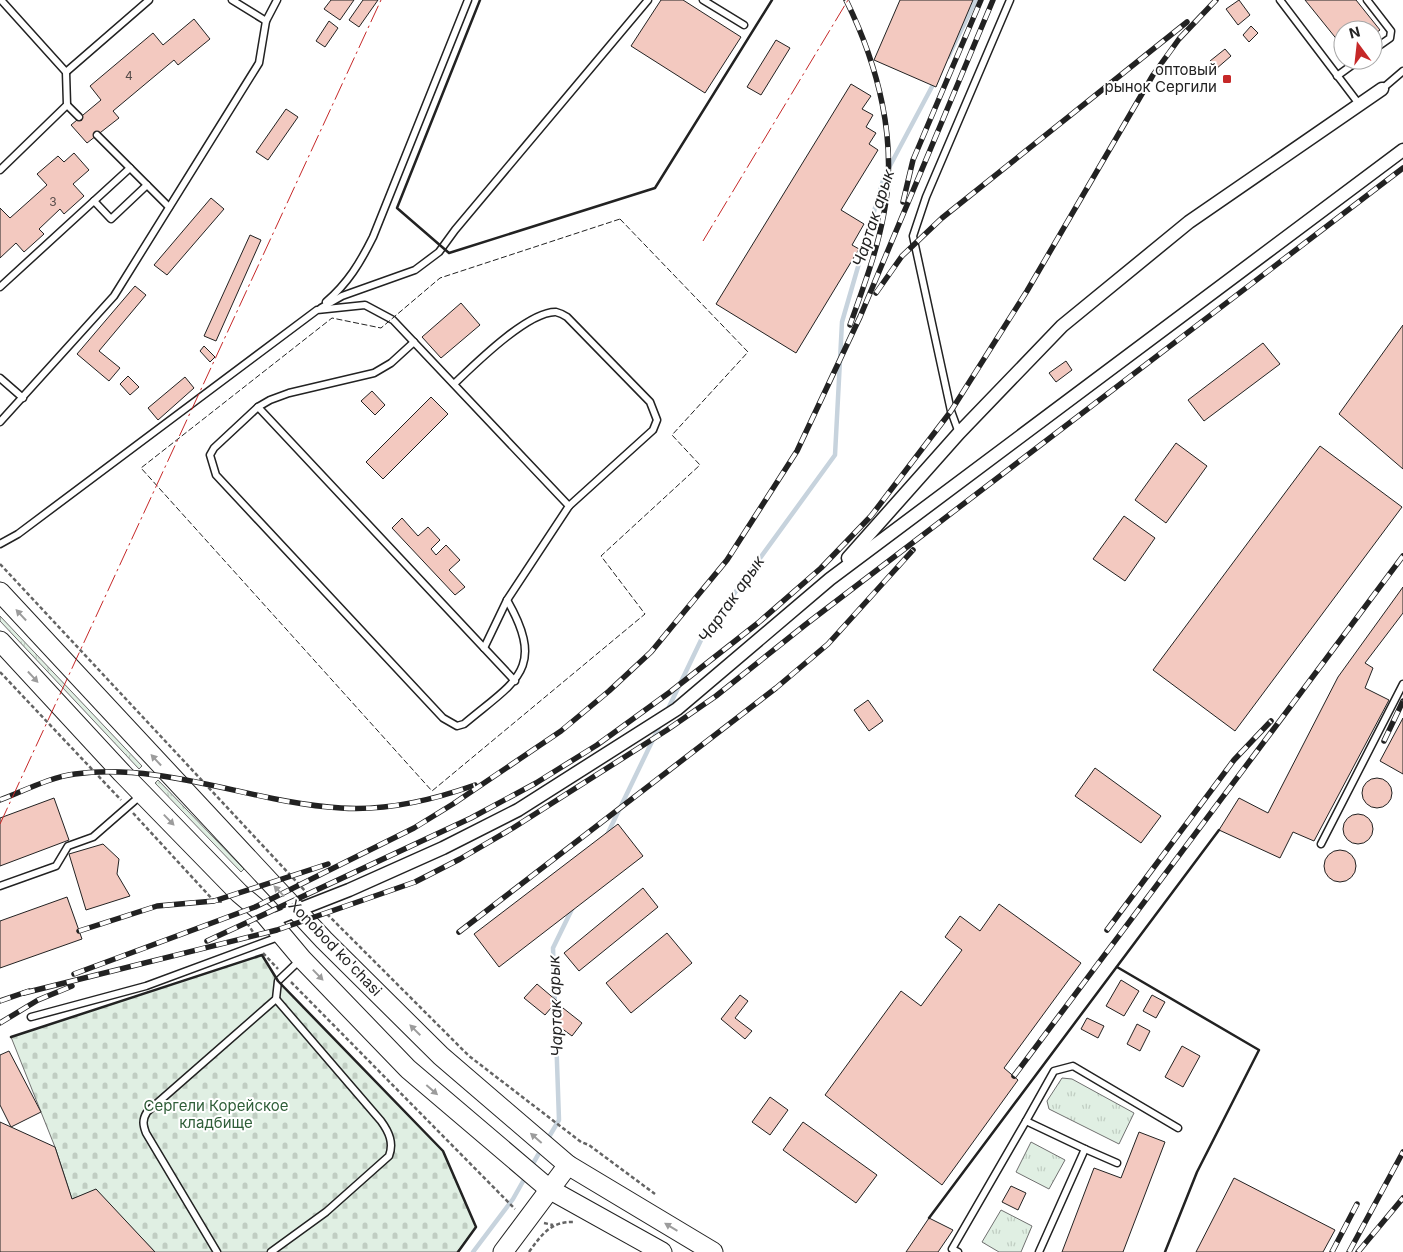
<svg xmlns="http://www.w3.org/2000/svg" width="1403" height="1252" font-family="Inter,sans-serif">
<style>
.grass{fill:url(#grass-tufts);stroke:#6f6f6f}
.cemetery{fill:url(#cemetery-stones);stroke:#6f6f6f}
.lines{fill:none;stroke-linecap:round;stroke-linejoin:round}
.stream{stroke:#c7d3dd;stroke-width:4.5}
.building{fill:#f3c9c0;stroke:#222}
.lane-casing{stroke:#222;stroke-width:9}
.street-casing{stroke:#222;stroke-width:15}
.secondary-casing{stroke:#222;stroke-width:21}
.path{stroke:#646464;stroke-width:2.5;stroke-dasharray:4 2.5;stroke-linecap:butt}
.lane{stroke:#fff;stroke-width:6}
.street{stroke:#fff;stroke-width:12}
.secondary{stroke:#fff;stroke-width:19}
.rail-casing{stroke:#222;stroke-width:5.5}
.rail{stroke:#fff;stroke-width:4;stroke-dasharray:11;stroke-linecap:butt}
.fence{stroke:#222;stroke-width:1;stroke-dasharray:6 2.5;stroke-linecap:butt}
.wall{stroke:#222;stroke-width:2.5}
.power{stroke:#c62828;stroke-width:1;stroke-dasharray:18 4 2.5 4;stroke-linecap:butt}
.oneway{fill:#9c9c9c}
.poi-dot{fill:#c62828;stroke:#fff;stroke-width:2}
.labels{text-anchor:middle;stroke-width:4;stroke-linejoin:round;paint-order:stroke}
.number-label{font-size:12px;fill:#564c4a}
.poi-label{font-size:15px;fill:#222;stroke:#fff;text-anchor:end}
.street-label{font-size:15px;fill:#222;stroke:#fff}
.park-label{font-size:15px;fill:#2f5e38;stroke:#fff}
.water-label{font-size:16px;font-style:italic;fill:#222;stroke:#fff}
</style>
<defs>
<pattern id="grass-tufts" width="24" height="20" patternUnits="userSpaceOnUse" patternTransform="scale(1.25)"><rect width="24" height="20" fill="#e0efe3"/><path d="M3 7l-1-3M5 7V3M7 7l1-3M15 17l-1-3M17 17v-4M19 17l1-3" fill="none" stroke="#c0cdc2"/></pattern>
<pattern id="cemetery-stones" width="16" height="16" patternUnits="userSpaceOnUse" patternTransform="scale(1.25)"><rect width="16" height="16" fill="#e0efe3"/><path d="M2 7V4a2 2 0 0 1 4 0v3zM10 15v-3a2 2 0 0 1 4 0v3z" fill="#c0cdc2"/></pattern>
</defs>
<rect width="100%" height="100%" fill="#fff"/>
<!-- grass -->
<g class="grass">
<polygon points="0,616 142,766 139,769 0,621"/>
<polygon points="158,780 244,869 241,872 155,783"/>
<polygon points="1062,1078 1072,1079 1134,1113 1119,1144 1049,1109 1047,1101"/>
<polygon points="1031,1142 1065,1160 1049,1189 1016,1172"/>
<polygon points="1001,1210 1032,1226 1021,1252 999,1252 982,1242"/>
</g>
<!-- cemetery -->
<polygon class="cemetery" points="262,955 278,981 443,1151 476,1227 457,1252 155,1252 96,1190 72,1199 55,1147 11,1037"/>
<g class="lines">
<!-- stream -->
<g class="stream">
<polyline points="948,57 976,0"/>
<polyline points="667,711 702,638 835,455 842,322 884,177 935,81"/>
<polyline points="607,835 660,725"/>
<polyline points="546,1142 559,1120 553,948 573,907"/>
<polyline points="531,1167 542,1148"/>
<polyline points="473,1252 513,1199 526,1176"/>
</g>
</g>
<!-- building -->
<g class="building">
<polygon points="331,0 354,0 340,20 324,9"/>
<polygon points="363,0 378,0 359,27 349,20"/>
<polygon points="661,0 683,0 741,37 705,93 631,46"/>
<polygon points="900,0 973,0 936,87 874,60"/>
<polygon points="1239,0 1250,15 1238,25 1226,9"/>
<polygon points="1305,0 1356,0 1380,30 1373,35 1373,30 1343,30 1343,47"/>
<polygon points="194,19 210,39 178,65 174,60 113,111 119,118 87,143 71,125 101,100 90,86 153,33 163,45"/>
<polygon points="329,21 338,28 325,47 316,41"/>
<polygon points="1251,26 1258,33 1249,42 1243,35"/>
<polygon points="776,40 790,48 761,95 747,87"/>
<polygon points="1225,49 1231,56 1216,69 1210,61"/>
<polygon points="851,84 871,96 862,109 873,115 866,127 876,133 869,144 878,150 841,210 864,224 852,245 859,249 796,353 716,304"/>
<polygon points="286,109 298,117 268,160 256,152"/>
<polygon points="74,153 89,170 73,184 84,196 64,214 60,209 39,229 44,234 24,252 16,243 0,258 0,208 10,218 47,185 37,174 58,156 64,162"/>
<polygon points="211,198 224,209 167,275 154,265"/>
<polygon points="250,235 261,240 216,341 204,336"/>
<polygon points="135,286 146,295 99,351 120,368 109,381 77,354"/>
<polygon points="461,303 480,325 441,358 422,337"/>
<polygon points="1403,325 1403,469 1339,414"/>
<polygon points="1263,343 1280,364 1204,421 1188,400"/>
<polygon points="204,346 215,357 210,362 200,351"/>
<polygon points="1066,361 1072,370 1056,382 1049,373"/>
<polygon points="128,376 139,387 130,395 120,384"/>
<polygon points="185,377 194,388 158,420 148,408"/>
<polygon points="372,391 385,405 375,415 361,401"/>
<polygon points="431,397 448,414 383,479 366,462"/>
<polygon points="1176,443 1207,466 1166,523 1135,500"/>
<polygon points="1320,446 1402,507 1235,731 1153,670"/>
<polygon points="1124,516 1155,538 1125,581 1093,559"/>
<polygon points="402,518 418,536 428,527 440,540 431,549 436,555 446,545 460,560 449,570 465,587 455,595 392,528"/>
<polygon points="1403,587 1403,613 1365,663 1373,668 1365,688 1389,700 1314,841 1293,832 1280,858 1219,830 1239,798 1268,813 1338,677"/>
<polygon points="868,700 883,721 869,731 854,710"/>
<polygon points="1403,718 1403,774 1380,761"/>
<polygon points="1095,768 1161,816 1141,843 1075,796"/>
<circle cx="1377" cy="793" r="15"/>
<polygon points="54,798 69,840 0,866 0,818"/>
<circle cx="1358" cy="829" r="15"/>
<polygon points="618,824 643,856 499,967 474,934"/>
<polygon points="103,844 119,859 117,874 130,896 86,910 69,854"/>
<circle cx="1340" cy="866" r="16"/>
<polygon points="643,888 658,907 579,971 564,953"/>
<polygon points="67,897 82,939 0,968 0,921"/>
<polygon points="999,904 1081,963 1004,1068 1018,1080 942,1185 825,1095 901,991 921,1006 962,950 945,937 960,916 980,931"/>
<polygon points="667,933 692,963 631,1013 606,983"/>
<polygon points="1121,980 1139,991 1124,1016 1106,1006"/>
<polygon points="537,984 557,1001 545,1015 524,998"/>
<polygon points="740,995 748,1001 735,1018 752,1031 745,1039 721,1019"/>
<polygon points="1152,995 1165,1002 1156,1018 1143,1011"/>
<polygon points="563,1008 582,1023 572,1036 553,1022"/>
<polygon points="1087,1018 1104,1026 1098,1038 1081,1029"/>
<polygon points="1137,1024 1150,1031 1140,1051 1127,1044"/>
<polygon points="1182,1046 1200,1056 1183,1087 1165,1077"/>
<polygon points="9,1051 41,1112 11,1127 0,1105 0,1055"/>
<polygon points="770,1097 788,1110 770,1135 752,1122"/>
<polygon points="0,1122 55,1147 72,1199 96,1189 155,1252 0,1252"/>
<polygon points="803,1122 877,1175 856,1203 783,1150"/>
<polygon points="1139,1132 1165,1142 1123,1252 1062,1252 1094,1168 1121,1178"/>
<polygon points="1234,1178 1335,1230 1323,1252 1196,1252"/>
<polygon points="1011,1186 1026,1193 1018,1210 1002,1202"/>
<polygon points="929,1218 953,1230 938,1252 906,1252"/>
</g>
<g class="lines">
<defs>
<g id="lane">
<polyline points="232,0 266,21"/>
<polyline points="703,0 744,25"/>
<polyline points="1280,0 1359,104"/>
<polyline points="1367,0 1391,31 1390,38 1373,50"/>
<polyline points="66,72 149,0"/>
<polyline points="1337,76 1359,60"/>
<polyline points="1382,89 1403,71"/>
<polyline points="67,105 79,117"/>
<polyline points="97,135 169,207"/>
<polyline points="0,170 67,105 66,72 1,0"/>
<polyline points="94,201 111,219 147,185"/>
<polyline points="0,287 130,168"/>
<path d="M326 302C348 283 360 263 373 237L468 0"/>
<polyline points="321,308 342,296 415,270 439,252 455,230 648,0"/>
<path d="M414 342 391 363 374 373 289 393 270 400 258 407 214 448 210 455 216 475 443 718 457 726 464 724C515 681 547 670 507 600"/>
<polyline points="0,378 23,398"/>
<path d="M454 384C474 365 528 311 556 312 560 313 564 315 567 317L650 402 657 420 653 430 569 506"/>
<polyline points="258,407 515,681"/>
<polyline points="0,422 114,296 259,63 266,21 277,0"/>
<polyline points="959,433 951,411 913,236 926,197 1010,0"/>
<polyline points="0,544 18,534 317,310 365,305 393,320 569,506 507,600 484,648"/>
<polyline points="1321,844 1403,684"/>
<polyline points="0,886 56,866 68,846 93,837 140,796"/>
<polyline points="31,1017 146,986 281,936"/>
<polyline points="1085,1149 1117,1163"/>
<path d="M217 1252 146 1133C143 1125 142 1120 147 1112L276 999 278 981 301 959"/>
<path d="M271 1252 326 1212 389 1156C394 1143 389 1132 381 1121L276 999"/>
<polyline points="958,1252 952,1249 1026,1121"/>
<polyline points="1039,1252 1085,1149 1026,1121 1054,1071 1073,1066 1178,1128"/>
</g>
<g id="street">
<polyline points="848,558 959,433 1062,326 1189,222 1382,89"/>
<polyline points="270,921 349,890 443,848 518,810 677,709 830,579 1403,150"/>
</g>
<g id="secondary">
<polyline points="0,592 324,940 441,1056 568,1165 713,1252"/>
<polyline points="0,641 122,773 239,893 265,915 302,959 408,1069 549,1189 662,1252"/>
<polyline points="503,1252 568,1165"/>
</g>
</defs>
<!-- lane casing -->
<use href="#lane" class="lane-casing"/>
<!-- street casing -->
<use href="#street" class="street-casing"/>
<!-- secondary casing -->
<use href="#secondary" class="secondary-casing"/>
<!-- path -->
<g class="path">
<polyline points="0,564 307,893"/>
<polyline points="0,672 121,800"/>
<polyline points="133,813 214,901 224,902"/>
<polyline points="327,914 469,1056 581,1142 589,1145 655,1194"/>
<polyline points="247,923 255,935"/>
<polyline points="263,953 278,969"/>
<polyline points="291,982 515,1209"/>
<polyline points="544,1223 553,1225"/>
<path d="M529 1252C542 1234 551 1221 575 1222"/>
</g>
<!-- lane -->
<use href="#lane" class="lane"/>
<!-- street -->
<use href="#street" class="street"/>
<!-- secondary -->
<use href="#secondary" class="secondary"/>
<defs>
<g id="rail">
<path d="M846 0C878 65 898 141 884 213 877 252 863 288 850 325"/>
<polyline points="903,202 913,160 981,0"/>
<polyline points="876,293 902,256 942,218 1187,22"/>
<polyline points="1384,741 1403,701"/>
<path d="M0 800C24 791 50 777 75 774 166 762 252 803 341 808 386 811 433 800 475 785"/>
<polyline points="1107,930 1234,760 1271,721"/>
<polyline points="79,931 157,906 214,901 328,864"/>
<polyline points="459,932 776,688 828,644 913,550"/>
<polyline points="207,941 471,818 536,783 597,745 670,692 758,623 821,568 871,516 951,411 1027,291 1153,75 1179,39 1216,0"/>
<polyline points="74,974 255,907 414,828 453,804 561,731 609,691 651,652 727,560 797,451 860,317 993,0"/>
<polyline points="24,993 277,930 415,882 460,859 513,828 667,730 716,696 805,625 1403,168"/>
<polyline points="0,1001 29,991"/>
<polyline points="0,1023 38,1000 72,986"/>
<polyline points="1014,1076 1403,556"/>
<polyline points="1332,1252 1357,1204"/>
<polyline points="1349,1252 1403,1152"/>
<polyline points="1358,1252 1403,1198"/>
</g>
</defs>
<!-- rail casing -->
<use href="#rail" class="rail-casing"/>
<!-- rail -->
<use href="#rail" class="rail"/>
<!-- fence -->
<polygon class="fence" points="620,219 748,352 672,435 700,465 601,556 645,614 432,791 141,468 332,318 381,328 440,278"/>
<!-- wall -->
<g class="wall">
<polyline points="480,0 397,208 449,253 655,188 772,0"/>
<polyline points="1117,967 1259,1050 1197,1172 1165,1252"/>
<polyline points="11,1037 262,955 278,981 443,1151 476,1227 458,1252"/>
<polyline points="929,1218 1219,830"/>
</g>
<!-- power -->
<g class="power">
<polyline points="703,241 848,0"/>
<polyline points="0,824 381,0"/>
</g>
</g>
<!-- one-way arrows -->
<defs><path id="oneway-solid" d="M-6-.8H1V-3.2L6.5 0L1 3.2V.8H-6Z" transform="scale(1.25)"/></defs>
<g class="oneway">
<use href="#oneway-solid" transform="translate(21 615) rotate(-133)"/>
<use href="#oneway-solid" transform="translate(33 677) rotate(47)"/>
<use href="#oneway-solid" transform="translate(156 760) rotate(-133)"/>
<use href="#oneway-solid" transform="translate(169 820) rotate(46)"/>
<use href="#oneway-solid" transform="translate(279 891) rotate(-134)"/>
<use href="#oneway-solid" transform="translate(318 975) rotate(46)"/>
<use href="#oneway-solid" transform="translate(415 1030) rotate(-135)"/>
<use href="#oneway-solid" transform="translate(432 1090) rotate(41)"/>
<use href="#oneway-solid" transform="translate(536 1138) rotate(-139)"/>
<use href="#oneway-solid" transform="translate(671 1227) rotate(-149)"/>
</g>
<!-- markers -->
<rect class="poi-dot" x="1222" y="74" width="10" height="10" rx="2.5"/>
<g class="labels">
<!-- number labels -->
<g class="number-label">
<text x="129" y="80">4</text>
<text x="53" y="206">3</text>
</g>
<!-- poi labels -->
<g class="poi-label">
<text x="1217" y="75">оптовый<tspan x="1217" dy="17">рынок Сергили</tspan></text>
</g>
<!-- street labels -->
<g class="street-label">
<text transform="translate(335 948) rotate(46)" y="5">Xonobod ko'chasi</text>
</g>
<!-- park labels -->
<g class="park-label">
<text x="216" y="1111">Сергели Корейское<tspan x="216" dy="17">кладбище</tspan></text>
</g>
<!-- water labels -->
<g class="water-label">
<text transform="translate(873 218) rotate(-72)" y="6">Чартак арык</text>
<text transform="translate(731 599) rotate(-55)" y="6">Чартак арык</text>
<text transform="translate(555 1006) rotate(-92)" y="6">Чартак арык</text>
</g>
</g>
<!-- north arrow -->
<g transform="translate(1358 45) rotate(345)"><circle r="24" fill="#ffffff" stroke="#a7a7a7"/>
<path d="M0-4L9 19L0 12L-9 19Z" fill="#c62828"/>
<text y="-8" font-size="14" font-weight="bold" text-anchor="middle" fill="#222222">N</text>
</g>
</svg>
